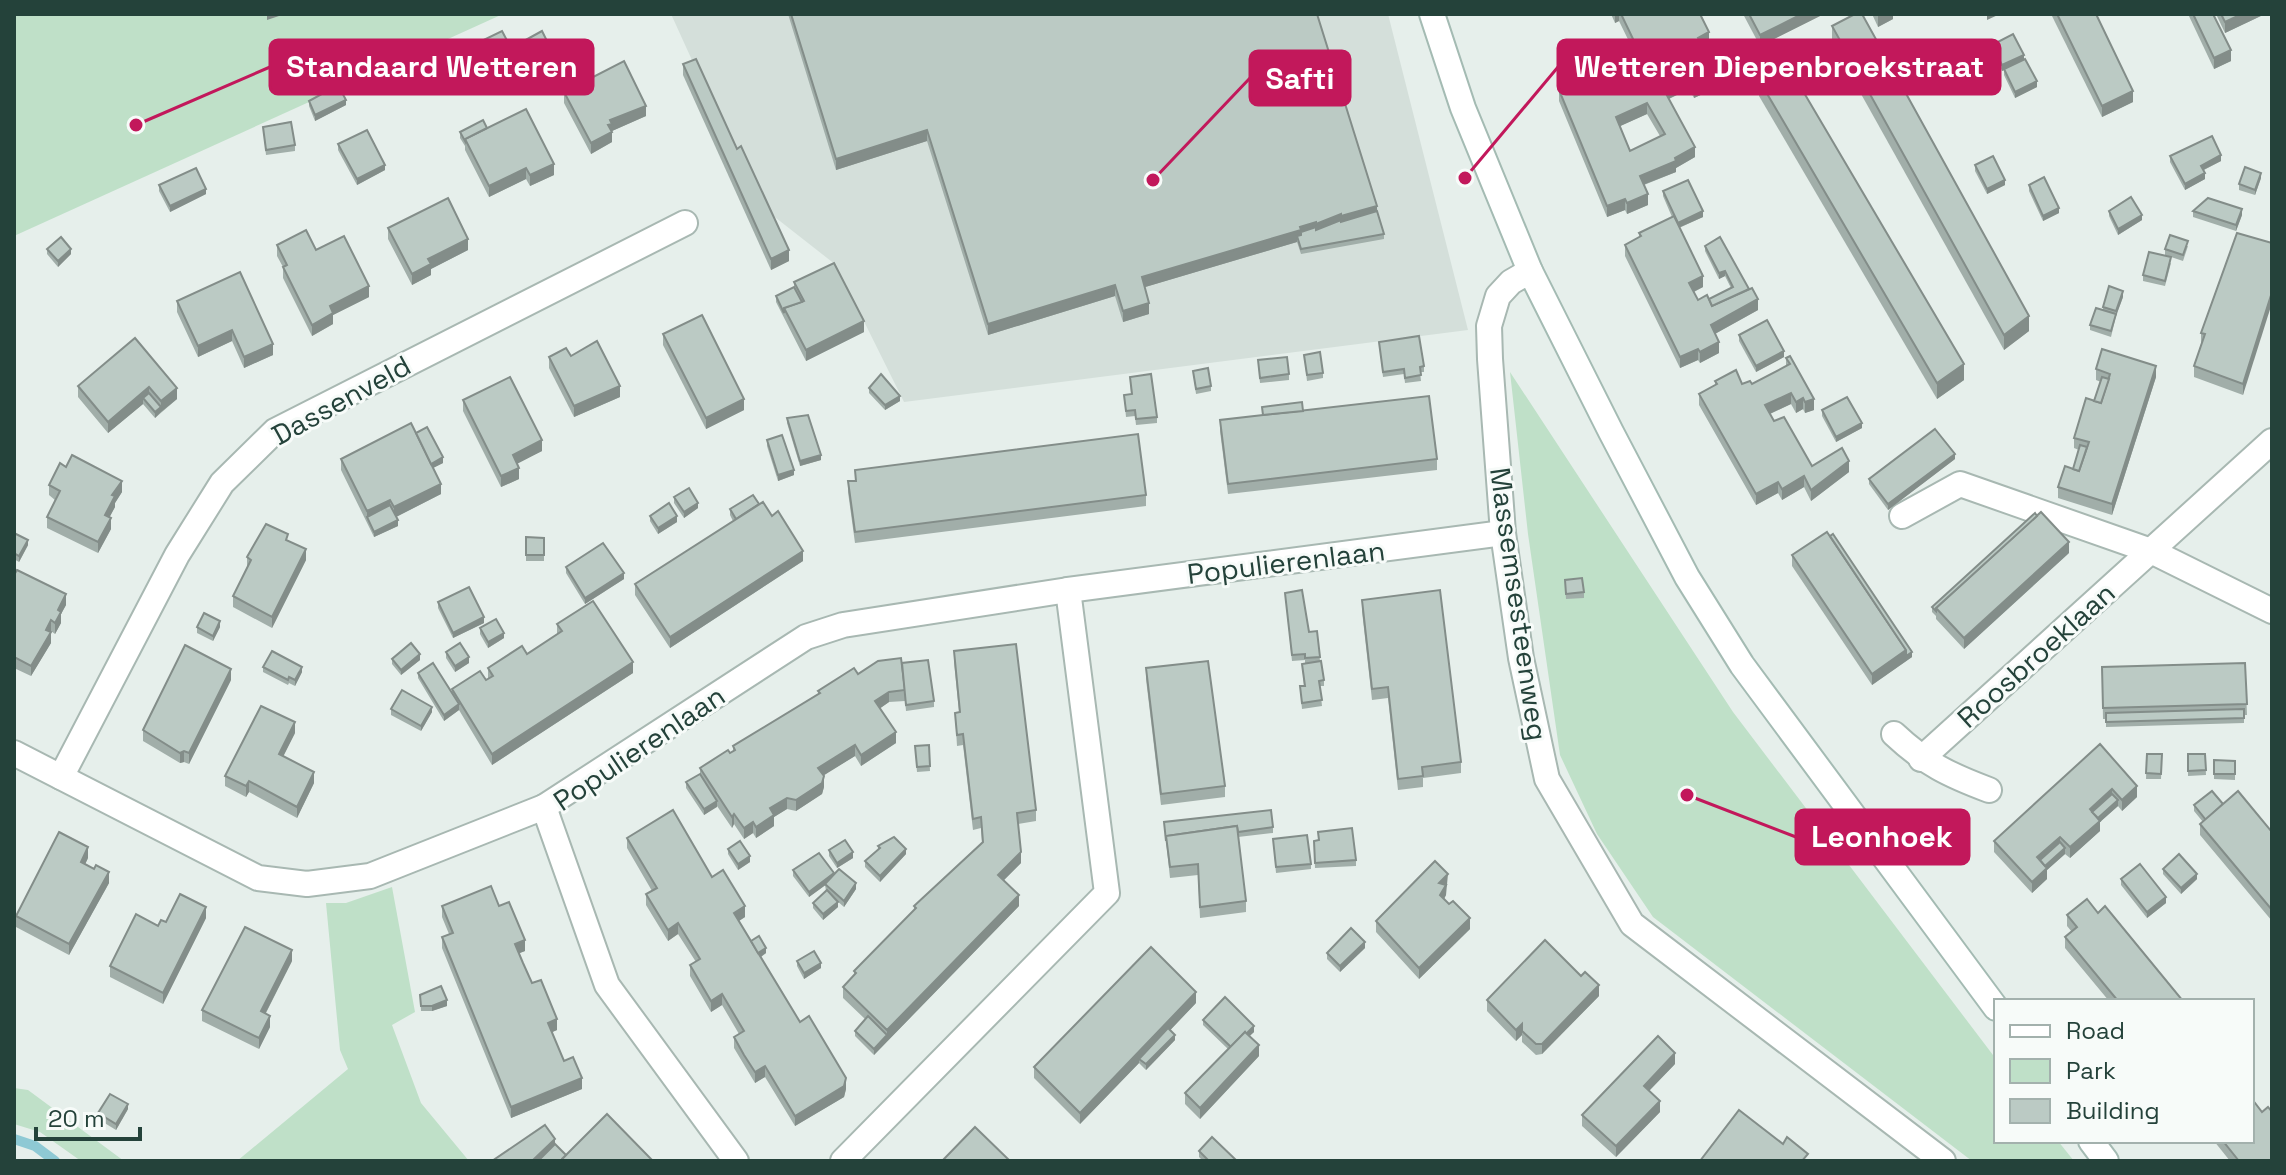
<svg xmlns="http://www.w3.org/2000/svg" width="2286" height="1175" font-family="'Space Grotesk',sans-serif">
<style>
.built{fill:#d4dfda}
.green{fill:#bfe0c8}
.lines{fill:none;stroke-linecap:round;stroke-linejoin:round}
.stream{stroke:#8ec9d4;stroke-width:10}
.street-casing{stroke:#a8b8b2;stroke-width:28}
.secondary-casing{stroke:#a4bbb3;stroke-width:28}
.street{stroke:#fff;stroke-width:24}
.secondary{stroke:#fff;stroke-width:24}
.wall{fill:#a1aea9;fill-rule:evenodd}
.shaded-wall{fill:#838d89}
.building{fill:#bbcac4;stroke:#838d89;stroke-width:2;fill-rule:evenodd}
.labels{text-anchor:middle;stroke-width:6;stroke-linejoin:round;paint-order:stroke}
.street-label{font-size:28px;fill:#24423a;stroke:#f7fbf9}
.leader{fill:none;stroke:#c2185b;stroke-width:3}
.callout-dot{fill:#c2185b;stroke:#f7fbf9;stroke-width:3}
.callout{fill:#c2185b;stroke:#c2185b;stroke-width:3}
.callout-label{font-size:30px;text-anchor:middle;font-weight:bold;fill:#fff}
</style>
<rect width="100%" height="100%" fill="#e6efeb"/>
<!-- built -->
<polygon class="built" points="671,14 1388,14 1468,330 904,402 836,265 757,203"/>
<!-- green -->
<g class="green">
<polygon points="14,14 503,14 14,236"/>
<polygon points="1510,372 1733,712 1996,1059 1996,1141 2058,1141 2074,1161 1972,1161 1653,917 1597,834 1560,755 1528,534"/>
<polygon points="392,887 415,1012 392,1025 421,1103 469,1161 237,1161 348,1069 340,1050 326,903 346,903"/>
<polygon points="14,1088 28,1090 124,1161 81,1161 40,1132 14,1124"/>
</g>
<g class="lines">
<!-- stream -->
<polyline class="stream" points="14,1139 35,1146 55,1161"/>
<defs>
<g id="street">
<polyline points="1530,271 1511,282 1498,296 1489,326 1490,359 1503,533 1521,658 1547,779 1632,924 1943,1161"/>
<polyline points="1902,516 1960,484 2151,551 2272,611"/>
<path d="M1894 734C1926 764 1949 775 1989 790"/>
<polyline points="14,753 258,878 307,884 370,876 544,807"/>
<polyline points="1921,759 2272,441"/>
<polyline points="61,777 177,555 222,483 275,431 685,223"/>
<polyline points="736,1161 607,985 544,807 806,637 843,625 1068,590 1503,533"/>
<polyline points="843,1161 1107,893 1068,590"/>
</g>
<g id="secondary">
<polyline points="1432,14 1463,108 1530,271 1611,432 1687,577 1742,665 1996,1008"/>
<polyline points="2091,1141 2106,1161"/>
</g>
</defs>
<!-- street casing -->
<use href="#street" class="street-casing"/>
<!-- secondary casing -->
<use href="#secondary" class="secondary-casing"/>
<!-- street -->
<use href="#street" class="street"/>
<!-- secondary -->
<use href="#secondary" class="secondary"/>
</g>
<!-- wall -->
<g class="wall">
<polygon points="788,14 1317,14 1384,234 1384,239 1301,254 1297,242 1145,287 1149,314 1123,322 1115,296 988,335 927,141 836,170"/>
<path d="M1611 14H1700L1709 43 1702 47 1712 77 1706 79 1707 92 1694 98 1689 89 1669 99 1695 157 1676 168V172L1644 185 1648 205 1627 214 1625 210 1607 217 1559 101V90L1576 83V79L1602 69V62L1632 75 1643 70 1619 21 1615 23ZM1647 114 1660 136 1630 151 1620 126Z"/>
<polygon points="1743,14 1824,14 1760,46"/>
<polygon points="1872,14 1893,14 1893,19 1878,27"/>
<polygon points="2051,14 2096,14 2133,102 2102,117"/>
<polygon points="2188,14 2213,14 2231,61 2214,69"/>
<polygon points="2216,14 2265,14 2225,33"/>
<polygon points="1832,26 2029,331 2004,350 1832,42"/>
<polygon points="522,42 549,51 529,61 522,47"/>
<polygon points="1992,45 2024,59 2037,87 2015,98 2004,75 2004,70 2002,71 1992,50"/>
<polygon points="467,48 512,56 495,64 493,59 474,69 467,54"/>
<polygon points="683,64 737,149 789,261 771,270 683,75"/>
<polygon points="1759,80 1964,380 1937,399 1759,96"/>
<polygon points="564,92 646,116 612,131 612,142 591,154 564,103"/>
<polygon points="309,101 346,105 315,121 309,106"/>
<polygon points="263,127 295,145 295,151 266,155"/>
<polygon points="487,128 554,175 530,186 526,179 489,197 465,150 465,146 460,138 460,132"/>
<polygon points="338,144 385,170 357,185 338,150"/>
<polygon points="2170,156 2221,161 2204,170 2205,179 2185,190 2170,162"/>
<polygon points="1975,165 2005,185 1987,194 1975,171"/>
<polygon points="2261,178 2255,195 2239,190 2239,184"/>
<polygon points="159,185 206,194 170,212 159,191"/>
<polygon points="2029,185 2059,213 2043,221 2029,191"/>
<polygon points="1663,191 1703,217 1679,228 1703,287 1694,292 1698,300 1709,299 1731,288 1725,276 1719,279 1705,251 1705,246 1758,310 1715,334 1719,353 1700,363 1698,360 1680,368 1625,256 1625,245 1639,237 1639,233 1672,217 1663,196"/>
<polygon points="2109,211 2142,220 2118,235 2109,216"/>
<polygon points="2193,211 2242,215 2236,231 2193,217"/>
<polygon points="388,228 468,250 431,269 431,275 412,285 388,239"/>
<polygon points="2272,243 2243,395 2194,377 2194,366 2201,344 2201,333"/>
<polygon points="277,245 316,250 369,297 333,315 333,324 312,336 283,278 283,267 277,256"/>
<polygon points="2188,246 2183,261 2165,255 2165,249"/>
<polygon points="47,249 71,254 58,267 47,254"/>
<polygon points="2171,263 2165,286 2143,281 2143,275"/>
<polygon points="794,282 864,332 806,361 776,302 776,296 794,287"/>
<polygon points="2123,297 2116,316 2111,337 2090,330 2090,325 2103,310 2103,307"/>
<polygon points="177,301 273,355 244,368 232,341 198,357 177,312"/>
<polygon points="663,334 744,410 706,429 663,345"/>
<polygon points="1739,335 1784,357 1756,372 1739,341"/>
<polygon points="135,338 177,399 155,418 143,404 108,433 78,397 78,386"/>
<polygon points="1379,342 1424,366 1424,372 1420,372 1421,381 1405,383 1404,374 1383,377"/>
<polygon points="1304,355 1323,373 1323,378 1307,381"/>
<polygon points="571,356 620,397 574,417 549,368 549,357"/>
<polygon points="1786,358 1814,410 1805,413 1803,409 1796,413 1791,404 1770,414 1774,421 1812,466 1849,472 1811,501 1804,487 1782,500 1778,493 1756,505 1699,405 1699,394 1715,386 1715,381 1742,384 1752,384 1786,366"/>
<polygon points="1258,360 1289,374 1289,380 1260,383"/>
<polygon points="2096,369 2156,377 2112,515 2058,498 2058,487 2073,469 2079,450 2074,448 2074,438 2094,401 2101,382 2096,380"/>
<polygon points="1193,371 1211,386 1211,391 1196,394"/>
<polygon points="1130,377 1157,417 1157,423 1136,425 1135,416 1126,417 1124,395 1131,394"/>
<polygon points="869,388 900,401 885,410 869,393"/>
<polygon points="463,400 542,451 517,463 519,479 501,487 463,411"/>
<polygon points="1822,410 1862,428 1836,442 1822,416"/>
<polygon points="1303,411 1437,459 1437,470 1228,494 1220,431 1220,420"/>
<polygon points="787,418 821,460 800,466 787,423"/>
<polygon points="416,433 443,463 433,468 441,494 396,517 398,526 374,537 341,470 341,459"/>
<polygon points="767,440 794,475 778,481 767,446"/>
<polygon points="1955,459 1888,510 1869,484 1869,479"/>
<polygon points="66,467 122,492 115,503 115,507 109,517 111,529 98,553 47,528 47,517 55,500 49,495 49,485"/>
<polygon points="855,470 1146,495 1146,506 855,543 848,492 848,481 855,481"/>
<polygon points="674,497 698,508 684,518 674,503"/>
<polygon points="759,504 772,516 803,561 670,648 635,595 635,584 733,521 730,515 730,509"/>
<polygon points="650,516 677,522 658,534 650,521"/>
<polygon points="14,533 28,545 19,562 14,559"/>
<polygon points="526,537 544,538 544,561 526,561"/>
<polygon points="288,541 306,560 272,628 233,607 233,596 247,568 247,557"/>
<polygon points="2069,553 1964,649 1936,619 1936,616 1932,612 1932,607"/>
<polygon points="1792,555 1912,657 1872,685 1792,566"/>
<polygon points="566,567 624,579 585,604 566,573"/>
<polygon points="14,575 66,605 61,614 61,623 55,634 51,631 51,643 31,676 14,668"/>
<polygon points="1565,585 1584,592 1584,598 1566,599"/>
<polygon points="1285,593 1309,632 1317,631 1320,661 1324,680 1324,686 1320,686 1322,706 1302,709 1300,686 1304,686 1302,664 1305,664 1305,660 1292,661"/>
<polygon points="1362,600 1461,762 1461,773 1423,778 1423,787 1398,790 1388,698 1372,700 1362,611"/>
<polygon points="438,602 484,623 453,638 438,608"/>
<polygon points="557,624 633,673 492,765 459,710 444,721 418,678 418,673 452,694 452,689 488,679 488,668 527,654 557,634"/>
<polygon points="197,627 220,627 213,641 197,633"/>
<polygon points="480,628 504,638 488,648 480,634"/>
<polygon points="954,651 1036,810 1036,821 1018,824 1021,863 1004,880 1019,906 874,1055 855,1036 855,1031 865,1019 843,998 843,987 854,975 854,971 914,910 914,906 982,843 981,828 973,830 963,745 957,746 955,713 959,712 954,662"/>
<polygon points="446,652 469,663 455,672 446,658"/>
<polygon points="392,659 420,660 401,675 392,664"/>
<polygon points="902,663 934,701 934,707 906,711 905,699 905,701 889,702 880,708 896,743 861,766 855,756 823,775 824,787 822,794 796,811 787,809 774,817 774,826 756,838 753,833 744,839 734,824 732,828 717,806 704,815 686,788 686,782 700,774 700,768 730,753 733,751 733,746 818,694 818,691 858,674"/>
<polygon points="2245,663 2247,715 2244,715 2244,723 2106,727 2106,719 2103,719 2102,667"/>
<polygon points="263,667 302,672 295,686 289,683 288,685 263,672"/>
<polygon points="1146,668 1225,786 1225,797 1161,805 1146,679"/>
<polygon points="231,680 189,764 184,762 180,763 143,741 143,730"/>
<polygon points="391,709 432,712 421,731 391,715"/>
<polygon points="295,733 283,756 314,783 297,818 249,792 246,797 225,786 225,776"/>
<polygon points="2100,744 2137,797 2122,811 2118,806 2100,822 2100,831 2070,858 2065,854 2047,870 2047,879 2032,893 1994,852 1994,841"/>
<polygon points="929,745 930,771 917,772 915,746"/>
<polygon points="2147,754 2162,754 2161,779 2146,779"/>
<polygon points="2188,754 2205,754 2206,775 2188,776"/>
<polygon points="2214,760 2235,761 2235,780 2214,779"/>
<polygon points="2223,804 2272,832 2272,921 2200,835 2200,824 2203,822 2194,811 2194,805"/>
<polygon points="1164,822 1273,827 1273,833 1238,837 1246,901 1246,912 1200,918 1198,875 1170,878"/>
<polygon points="627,838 712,877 745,917 739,921 751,941 766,953 761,957 800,1022 846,1089 844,1097 795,1126 765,1077 755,1083 734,1048 734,1037 739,1034 722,1005 711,1012 690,976 690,965 696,962 678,934 668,941 646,905 646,894 652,891 627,848"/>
<polygon points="1273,839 1311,864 1311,869 1276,873"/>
<polygon points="1314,841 1356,860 1356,866 1315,868"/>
<polygon points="878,846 906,854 880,882 865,867 865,861 878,850"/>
<polygon points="728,849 750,862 738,870 728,854"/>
<polygon points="829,850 853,858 837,868 829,856"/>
<polygon points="88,858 85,864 109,883 69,955 16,927 16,916"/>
<polygon points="2163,869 2197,879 2181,894 2163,874"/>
<polygon points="793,870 834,873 856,889 844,907 836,900 838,907 823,920 813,908 813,903 826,891 825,885 809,897 793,876"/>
<polygon points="2121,879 2166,903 2147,918 2121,885"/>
<polygon points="1448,884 1446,886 1446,895 1444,899 1470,929 1419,979 1376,932 1376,921"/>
<polygon points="442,906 499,906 525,951 519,953 532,983 557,1030 552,1032 564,1061 582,1089 511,1118 442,948 442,937 449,934 442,917"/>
<polygon points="2098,913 2183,1001 2109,1001 2065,948 2065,937 2072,932 2067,926 2067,915"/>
<polygon points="206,918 163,1004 110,977 110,966 158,926 166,922"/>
<polygon points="1365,948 1340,972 1327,959 1327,953"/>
<polygon points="292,961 266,1013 270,1027 259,1049 202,1021 202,1010"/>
<polygon points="797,961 821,968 804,979 797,966"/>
<polygon points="420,995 447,1006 432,1011 421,1011"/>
<polygon points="1599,996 1542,1054 1536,1055 1522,1042 1522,1035 1516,1041 1487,1011 1487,1000"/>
<polygon points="1196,1003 1170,1030 1175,1040 1146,1070 1139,1063 1080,1124 1034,1078 1034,1067"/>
<polygon points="1203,1020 1254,1032 1249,1036 1259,1056 1200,1119 1185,1104 1185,1093 1228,1049 1203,1025"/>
<polygon points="1675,1064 1649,1091 1660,1112 1616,1157 1582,1126 1582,1115"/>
<polygon points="128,1109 116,1130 98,1119 98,1113"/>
<polygon points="2262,1112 2272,1161 2230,1161 2214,1141 2252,1141"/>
<polygon points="1199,1151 1237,1161 1203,1161 1199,1157"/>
</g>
<!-- shaded-wall -->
<g class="shaded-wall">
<polygon points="267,14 285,14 267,20"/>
<polygon points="1615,14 1619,14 1619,21 1615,23"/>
<polygon points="1802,14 1824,14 1760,46 1760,35"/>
<polygon points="1882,14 1893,14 1893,19 1878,27 1878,16"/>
<polygon points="1989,14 2000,14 1987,20 1987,15"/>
<polygon points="2242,14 2265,14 2225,33 2225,22"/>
<polygon points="1709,32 1709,43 1698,49 1698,38"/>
<polygon points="549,45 549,51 529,61 529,55"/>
<polygon points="512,50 512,56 495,64 495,58"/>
<polygon points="2231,50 2231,61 2214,69 2214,58"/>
<polygon points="493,54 493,59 474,69 474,64"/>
<polygon points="2024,55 2024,61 2002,71 2002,65"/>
<polygon points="1712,66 1712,77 1702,81 1702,70"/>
<polygon points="1689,78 1689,89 1664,101 1664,90"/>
<polygon points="1707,81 1707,92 1694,98 1694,87"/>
<polygon points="2037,81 2037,87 2015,98 2015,92"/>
<polygon points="2133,91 2133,102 2102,117 2102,106"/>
<polygon points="346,100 346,105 315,121 315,115"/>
<polygon points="1647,103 1647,114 1616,128 1616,117"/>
<polygon points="646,106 646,116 612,131 612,142 591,154 591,143 608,125 610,120"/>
<polygon points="927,130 927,141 836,170 836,159"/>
<polygon points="1695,147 1695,157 1676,168 1676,172 1640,186 1640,176"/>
<polygon points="2221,155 2221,161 2201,171 2201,166"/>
<polygon points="554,164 554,175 530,186 530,175"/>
<polygon points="385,165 385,170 357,185 357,179"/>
<polygon points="526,168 526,179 489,197 489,186"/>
<polygon points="2205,173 2205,179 2185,190 2185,184"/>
<polygon points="2261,173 2261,178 2255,195 2255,190"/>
<polygon points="2005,180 2005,185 1987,194 1987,189"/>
<polygon points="206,189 206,194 170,212 170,206"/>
<polygon points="1648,194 1648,205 1627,214 1627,203"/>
<polygon points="1625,199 1625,210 1607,217 1607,206"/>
<polygon points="1377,206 1377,217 1341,227 1341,216"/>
<polygon points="2059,208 2059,213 2043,221 2043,216"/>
<polygon points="2242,209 2242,215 2236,231 2236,225"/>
<polygon points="1703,211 1703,217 1678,228 1678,223"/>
<polygon points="1341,214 1341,225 1316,235 1316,224"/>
<polygon points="2142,215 2142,220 2118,235 2118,229"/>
<polygon points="1316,222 1316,233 1297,236 1297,242 1142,288 1142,277"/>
<polygon points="468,239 468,250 431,269 431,275 412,285 412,274 428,259"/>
<polygon points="71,249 71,254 58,267 58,261"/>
<polygon points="789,250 789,261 771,270 771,259"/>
<polygon points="1725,271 1725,276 1719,279 1719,273"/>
<polygon points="1703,276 1703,287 1689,294 1689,283"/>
<polygon points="1115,285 1115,296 988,335 988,324"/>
<polygon points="369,286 369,297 333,315 333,324 312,336 312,325 330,306"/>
<polygon points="2123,291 2123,297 2116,316 2116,311"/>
<polygon points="2272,292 2272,303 2243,395 2243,384"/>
<polygon points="1758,299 1758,310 1711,336 1711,325"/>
<polygon points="1149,303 1149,314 1123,322 1123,311"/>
<polygon points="2029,316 2029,331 2004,350 2004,335"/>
<polygon points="864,321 864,332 806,361 806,350"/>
<polygon points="232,330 232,341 198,357 198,346"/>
<polygon points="1719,342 1719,353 1700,363 1700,352"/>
<polygon points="273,344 273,355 244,368 244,357"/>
<polygon points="1698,349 1698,360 1680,368 1680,357"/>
<polygon points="1784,351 1784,357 1756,372 1756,366"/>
<polygon points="1964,364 1964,380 1937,399 1937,383"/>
<polygon points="2156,366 2156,377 2112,515 2112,504"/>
<polygon points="620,386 620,397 574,417 574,406"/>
<polygon points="149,387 149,398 143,398 143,404 108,433 108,422"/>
<polygon points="177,388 177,399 161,412 161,401"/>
<polygon points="1791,393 1791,404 1765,416 1765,405"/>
<polygon points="900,396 900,401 885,410 885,405"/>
<polygon points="1803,398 1803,409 1796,413 1796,402"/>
<polygon points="744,399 744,410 706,429 706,418"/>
<polygon points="1814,399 1814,410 1805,413 1805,402"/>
<polygon points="161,407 161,412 155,418 155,412"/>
<polygon points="1862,423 1862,428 1836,442 1836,437"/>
<polygon points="542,440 542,451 513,466 513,455"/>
<polygon points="1955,454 1955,459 1888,510 1888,504"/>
<polygon points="821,455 821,460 800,466 800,461"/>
<polygon points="443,457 443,463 429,470 429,465"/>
<polygon points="1849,461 1849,472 1811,501 1811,490"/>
<polygon points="519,468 519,479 501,487 501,476"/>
<polygon points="794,470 794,475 778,481 778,475"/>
<polygon points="1804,476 1804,487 1782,500 1782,489"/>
<polygon points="122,481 122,492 115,503 115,507 105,526 105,515 112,495"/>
<polygon points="1778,482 1778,493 1756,505 1756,494"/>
<polygon points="441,484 441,494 394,518 394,507"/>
<polygon points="390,500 390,511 367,517 367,522 367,511"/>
<polygon points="698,503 698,508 684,518 684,512"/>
<polygon points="677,516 677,522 658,534 658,528"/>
<polygon points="111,518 111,529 98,553 98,542"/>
<polygon points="398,520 398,526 374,537 374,532"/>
<polygon points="28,540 28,545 19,562 19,556"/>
<polygon points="2069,542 2069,553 1964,649 1964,638"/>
<polygon points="306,549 306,560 272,628 272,617"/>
<polygon points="803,551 803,561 670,648 670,637"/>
<polygon points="624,573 624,579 585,604 585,598"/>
<polygon points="66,594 66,605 61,614 61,623 55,634 55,623 58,610"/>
<polygon points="484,617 484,623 453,638 453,633"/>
<polygon points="51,620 51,631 48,637 51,632 51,643 31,676 31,666"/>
<polygon points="220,621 220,627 213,641 213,636"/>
<polygon points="504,633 504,638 488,648 488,642"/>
<polygon points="1906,650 1912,652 1912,657 1872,685 1872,674"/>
<polygon points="420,654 420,660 401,675 401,670"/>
<polygon points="469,657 469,663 455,672 455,666"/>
<polygon points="633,662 633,673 492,765 492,754"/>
<polygon points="302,667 302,672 295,686 295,680"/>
<polygon points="231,669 231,680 189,764 189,753"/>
<polygon points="889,692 889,702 875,712 875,701"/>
<polygon points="459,704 459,710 444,721 444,715"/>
<polygon points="432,707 432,712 421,731 421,726"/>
<polygon points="295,722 295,733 279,765 279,754"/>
<polygon points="896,732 896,743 861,766 861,755"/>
<polygon points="855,745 855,756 818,779 818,768"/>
<polygon points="184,751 184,762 180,763 180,753"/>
<polygon points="314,772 314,783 297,818 297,807"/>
<polygon points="824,776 824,787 822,794 796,811 796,800"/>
<polygon points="249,781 249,792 246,797 246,786"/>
<polygon points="2137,786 2137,797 2122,811 2122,800"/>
<polygon points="2112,789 2112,800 2090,815 2090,809"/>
<polygon points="787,798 787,809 774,817 774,826 756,838 756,827 770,808"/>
<polygon points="2118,800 2118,806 2100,822 2100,831 2070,858 2070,847"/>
<polygon points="717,801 717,807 704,815 704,809"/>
<polygon points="734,814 734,824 732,828 732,817"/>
<polygon points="753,822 753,833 744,839 744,828"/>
<polygon points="2060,837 2060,848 2037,862 2037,857"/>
<polygon points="88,847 88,858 81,873 81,862"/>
<polygon points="2065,848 2065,854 2047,870 2047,879 2032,893 2032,882 2043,869"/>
<polygon points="906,849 906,854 880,882 880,876"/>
<polygon points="853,852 853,858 837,868 837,863"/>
<polygon points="1021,852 1021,863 998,886 998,875"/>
<polygon points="750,856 750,862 738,870 738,864"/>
<polygon points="109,872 109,883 69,955 69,944"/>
<polygon points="834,873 834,879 809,897 809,892"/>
<polygon points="1448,874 1446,895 1440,906 1439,883"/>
<polygon points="2197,874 2197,879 2181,894 2181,888"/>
<polygon points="856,883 856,889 844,907 844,901"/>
<polygon points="1019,895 1019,906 874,1055 874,1049 887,1035 887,1030"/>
<polygon points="2166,897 2166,903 2147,918 2147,912"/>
<polygon points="838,902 838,907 823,920 823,914"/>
<polygon points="745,906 745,917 734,924 734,913"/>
<polygon points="206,907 206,918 163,1004 163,993"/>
<polygon points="1470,918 1470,929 1419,979 1419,968"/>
<polygon points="678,923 678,934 668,941 668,930"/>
<polygon points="525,940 525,951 515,955 515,944"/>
<polygon points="1365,942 1365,948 1340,972 1340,966"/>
<polygon points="766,948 766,953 756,960 756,954"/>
<polygon points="292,950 292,961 261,1022 261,1011"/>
<polygon points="821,963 821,968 804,979 804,973"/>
<polygon points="1599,985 1599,996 1542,1054 1542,1044"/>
<polygon points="1196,992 1196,1003 1141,1061 1139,1059 1139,1063 1080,1124 1080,1113"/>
<polygon points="722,994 722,1005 711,1012 711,1001"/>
<polygon points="447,1000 447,1006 432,1011 432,1006"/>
<polygon points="270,1016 270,1027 259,1049 259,1038"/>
<polygon points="557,1019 557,1030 548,1034 548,1023"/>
<polygon points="1522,1024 1522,1035 1516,1041 1516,1030"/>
<polygon points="1254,1026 1254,1032 1232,1053 1232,1048"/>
<polygon points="1175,1035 1175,1040 1146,1070 1146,1064"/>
<polygon points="1259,1045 1259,1056 1200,1119 1200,1108"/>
<polygon points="1675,1053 1675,1064 1644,1096 1644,1086"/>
<polygon points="765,1066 765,1077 755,1083 755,1072"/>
<polygon points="582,1078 582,1089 511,1118 511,1107"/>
<polygon points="846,1078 846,1089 844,1097 795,1126 795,1116"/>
<polygon points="1660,1101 1660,1112 1616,1157 1616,1146"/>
<polygon points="128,1104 128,1109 116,1130 116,1124"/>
<polygon points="555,1139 555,1150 543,1161 532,1161"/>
</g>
<!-- building -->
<g class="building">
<polygon points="791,14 1317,14 1377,206 1341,216 1341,214 1316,224 1316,222 1300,227 1301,230 1142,277 1149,303 1123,311 1115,285 988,324 927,130 836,159"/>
<path d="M1621 14H1700L1709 32 1698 38 1712 66 1702 70 1707 81 1694 87 1689 78 1664 90 1695 147 1675 158 1676 161 1640 176 1648 194 1627 203 1625 199 1607 206 1559 90 1577 83 1576 79 1605 68 1602 62 1619 53 1632 75 1647 68ZM1647 103 1665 134 1630 151 1616 117Z"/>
<polygon points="1749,14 1802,14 1760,35"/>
<polygon points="1855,14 1862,14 2029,316 2004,335 1832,26"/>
<polygon points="2057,14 2096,14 2133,91 2102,106"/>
<polygon points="2193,14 2213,14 2231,50 2214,58"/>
<polygon points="2221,14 2242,14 2225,22"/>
<polygon points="502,31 512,50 495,58 493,54 474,64 467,48"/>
<polygon points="542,31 549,45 529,55 522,42"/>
<polygon points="2013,34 2024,55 2002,65 1992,45"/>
<polygon points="696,59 737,149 741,146 789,250 771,259 683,64"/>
<polygon points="2025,59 2037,81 2015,92 2004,69"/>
<polygon points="624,61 646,106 610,120 612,124 608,125 612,132 591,143 564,92"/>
<polygon points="1787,64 1964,364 1937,383 1759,80"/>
<polygon points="338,85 346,100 315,115 309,101"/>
<polygon points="526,109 554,164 530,175 526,168 489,186 465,139"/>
<polygon points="483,120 487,128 465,139 465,141 460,132"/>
<polygon points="291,122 295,145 266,150 263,127"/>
<polygon points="367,130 385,165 357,179 338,144"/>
<polygon points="2212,136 2221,155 2201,166 2205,173 2185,184 2170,156"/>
<polygon points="1993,156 2005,180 1987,189 1975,165"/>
<polygon points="2245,167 2261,173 2255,190 2239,184"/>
<polygon points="196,168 206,189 170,206 159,185"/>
<polygon points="2044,177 2059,208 2043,216 2029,185"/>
<polygon points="1688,180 1703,211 1678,223 1663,191"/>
<polygon points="2131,197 2142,215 2118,229 2109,211"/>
<polygon points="448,198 468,239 428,259 431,264 412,274 388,228"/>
<polygon points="2208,198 2242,209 2236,225 2193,211"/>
<polygon points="1377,211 1384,234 1301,249 1297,236 1301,235 1301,232 1316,227 1316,230 1341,220 1341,222"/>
<polygon points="1674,216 1703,276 1689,283 1698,300 1707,295 1712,306 1752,288 1758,299 1711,325 1719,342 1700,352 1698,349 1680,357 1625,245 1641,236 1639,233"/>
<polygon points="306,230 316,250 344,236 369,286 330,306 333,313 312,325 283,267 287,265 277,245"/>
<polygon points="2237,233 2272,243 2272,292 2243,384 2194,366 2205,334 2201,333"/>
<polygon points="2170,235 2188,241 2183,255 2165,249"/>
<polygon points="61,237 71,249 58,261 47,249"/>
<polygon points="1720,237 1749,289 1712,306 1709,299 1733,287 1725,271 1719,273 1705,246"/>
<polygon points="2149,252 2171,257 2165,281 2143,275"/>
<polygon points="834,263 864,321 806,350 784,308 804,301 794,282"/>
<polygon points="240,272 273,344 244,357 232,330 198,346 177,301"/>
<polygon points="2109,286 2123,291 2116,311 2103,307"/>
<polygon points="794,287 802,302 784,308 784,313 776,296"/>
<polygon points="2096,308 2116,314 2111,331 2090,325"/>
<polygon points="702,315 744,399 706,418 663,334"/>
<polygon points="1767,320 1784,351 1756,366 1739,335"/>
<polygon points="1419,336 1424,366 1420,367 1421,375 1405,378 1404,369 1383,372 1379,342"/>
<polygon points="135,338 177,388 161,401 149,387 108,422 78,386"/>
<polygon points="597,341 620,386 574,406 549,357 566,348 571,356"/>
<polygon points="2102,349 2156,366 2112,504 2058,487 2065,466 2079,471 2089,442 2074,438 2086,398 2101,403 2110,374 2096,369"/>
<polygon points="1320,352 1323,373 1307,375 1304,355"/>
<polygon points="1790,356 1814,399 1805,402 1803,398 1796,402 1791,393 1765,405 1774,421 1784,417 1812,466 1842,448 1849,461 1811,490 1804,476 1782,489 1778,482 1756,494 1699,394 1717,384 1715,381 1736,370 1742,384 1750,381 1752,384 1790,364 1786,358"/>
<polygon points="1287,357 1289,374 1260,378 1258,360"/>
<polygon points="1208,368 1211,386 1196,389 1193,371"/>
<polygon points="881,374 900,396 885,405 869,388"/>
<polygon points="1151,374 1157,417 1136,419 1135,410 1126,411 1124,395 1132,394 1130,377"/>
<polygon points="510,377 542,440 513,455 519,468 501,476 463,400"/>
<polygon points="2102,377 2109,379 2101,403 2094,401"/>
<polygon points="149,393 161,407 155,412 143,398"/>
<polygon points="1429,396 1437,459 1228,484 1220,420"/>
<polygon points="1847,397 1862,423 1836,437 1822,410"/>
<polygon points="1302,402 1303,411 1263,415 1262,407"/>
<polygon points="808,415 821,455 800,461 787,418"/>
<polygon points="411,423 441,484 394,507 390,500 367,511 341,459"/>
<polygon points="427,427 443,457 431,464 416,433"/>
<polygon points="1935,429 1955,454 1888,504 1869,479"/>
<polygon points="1138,434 1146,495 855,532 848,481 856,481 855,470"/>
<polygon points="782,435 794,470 778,475 767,440"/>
<polygon points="2080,445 2087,447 2079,471 2073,469"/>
<polygon points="72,455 122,481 112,495 115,496 105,515 111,518 98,542 47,517 60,491 49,485 60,463 66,467"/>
<polygon points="689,488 698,503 684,512 674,497"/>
<polygon points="753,495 759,504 736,519 730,509"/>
<polygon points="763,502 772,516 778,511 803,551 670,637 635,584"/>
<polygon points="669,503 677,516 658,528 650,516"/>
<polygon points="390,505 398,520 374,532 367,517"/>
<polygon points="2041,512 2069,542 1964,638 1936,608"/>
<polygon points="2035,513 2037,516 1936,608 1936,611 1932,607"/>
<polygon points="266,524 288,534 286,540 306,549 272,617 233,596 251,560 247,557"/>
<polygon points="1827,532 1906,650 1872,674 1792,555"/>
<polygon points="14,533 28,540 19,556 14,553"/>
<polygon points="1833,534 1912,652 1906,656 1906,650 1830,536"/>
<polygon points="526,537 544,538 544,555 526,555"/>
<polygon points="603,543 624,573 585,598 566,567"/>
<polygon points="17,570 66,594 58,610 61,612 55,623 51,620 46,630 51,632 31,666 14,657 14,575"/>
<polygon points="1582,578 1584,592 1566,594 1565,580"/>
<polygon points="469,587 484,617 453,633 438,602"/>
<polygon points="1302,590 1309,632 1317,631 1320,657 1305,658 1305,654 1292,655 1285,593"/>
<polygon points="1440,590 1461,762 1422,767 1423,776 1398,779 1388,687 1372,689 1362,600"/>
<polygon points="593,601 633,662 492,754 452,689 480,671 486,680 493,676 488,668 522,646 527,654 562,631 557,624"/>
<polygon points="204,613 220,621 213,636 197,627"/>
<polygon points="496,619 504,633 488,642 480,628"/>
<polygon points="411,643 420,654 401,670 392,659"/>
<polygon points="460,643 469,657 455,666 446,652"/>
<polygon points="1016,644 1036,810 1017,813 1021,852 998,875 1019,895 887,1030 843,987 856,973 854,971 916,908 914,906 983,842 981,817 973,819 963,734 957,735 955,713 960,712 954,651"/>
<polygon points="185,645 231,669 189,753 184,751 180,753 143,730"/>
<polygon points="272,651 302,667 295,680 289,677 288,680 263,667"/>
<polygon points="901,658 905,690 889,692 875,701 896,732 861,755 855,745 818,768 824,776 822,783 796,800 787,798 770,808 774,815 756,827 753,822 744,828 734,814 732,817 700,768 728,750 730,753 735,750 733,746 820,693 818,691 854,668 858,674 878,661"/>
<polygon points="928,660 934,701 906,705 902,663"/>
<polygon points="1208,661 1225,786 1161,794 1146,668"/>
<polygon points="1321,661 1324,680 1319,681 1322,700 1302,703 1300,686 1305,686 1302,664"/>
<polygon points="433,663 459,704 444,715 418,673"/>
<polygon points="2245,663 2247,704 2103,708 2102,667"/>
<polygon points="402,690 432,707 421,726 391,709"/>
<polygon points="261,706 295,722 279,754 314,772 297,807 249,781 246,786 225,776"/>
<polygon points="2244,709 2244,718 2106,722 2106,713"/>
<polygon points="2100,744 2137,786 2122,800 2112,789 2090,809 2100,821 2070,847 2060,837 2037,857 2047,868 2032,882 1994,841"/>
<polygon points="929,745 930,766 917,767 915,746"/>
<polygon points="2147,754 2162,754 2161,774 2146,773"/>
<polygon points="2188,754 2205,754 2206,770 2188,771"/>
<polygon points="2214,760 2235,761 2235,774 2214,774"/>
<polygon points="700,774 717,801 704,809 686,782"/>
<polygon points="2212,791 2223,804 2206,820 2194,805"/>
<polygon points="2238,791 2272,832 2272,910 2200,824"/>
<polygon points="2112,794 2118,800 2098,818 2092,812"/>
<polygon points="673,810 712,877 723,870 745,906 734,913 800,1022 809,1016 846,1078 844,1086 795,1116 765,1066 755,1072 744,1055 734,1037 744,1031 722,994 711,1001 690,965 700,959 678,923 668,930 646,894 657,888 627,838"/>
<polygon points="1271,810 1273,827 1238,832 1237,826 1166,836 1166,841 1164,822"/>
<polygon points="1237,826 1246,901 1200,907 1198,864 1170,867 1166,836"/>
<polygon points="1352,828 1356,860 1315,863 1314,841 1319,840 1318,832"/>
<polygon points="59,832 88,847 81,862 94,869 96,865 109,872 69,944 16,916"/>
<polygon points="1307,835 1311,864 1276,867 1273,839"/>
<polygon points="894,837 906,849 880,876 865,861 880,848 878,846"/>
<polygon points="845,840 853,852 837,863 829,850"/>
<polygon points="740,841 750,856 738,864 728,849"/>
<polygon points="2060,842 2065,848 2045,866 2040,860"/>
<polygon points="819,853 834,873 809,892 793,870"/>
<polygon points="2179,854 2197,874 2181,888 2163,869"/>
<polygon points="1435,861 1448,874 1439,883 1446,885 1440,895 1449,904 1453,901 1470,918 1419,968 1376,921"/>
<polygon points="2140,864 2166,897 2147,912 2121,879"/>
<polygon points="839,869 856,883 844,901 825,884"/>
<polygon points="491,886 499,906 509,902 525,940 515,944 523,963 532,983 541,980 557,1019 548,1023 564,1061 573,1057 582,1078 511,1107 442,937 453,933 442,906"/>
<polygon points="827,890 838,902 823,914 813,903"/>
<polygon points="180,894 206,907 163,993 110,966 136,914 158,926 161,920 166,922"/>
<polygon points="2087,899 2098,913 2105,906 2183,1001 2118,1001 2065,937 2077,927 2067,915"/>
<polygon points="245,927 292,950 261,1011 270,1016 259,1038 202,1010"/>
<polygon points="1351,928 1365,942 1340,966 1327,953"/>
<polygon points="759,936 766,948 758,953 751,941"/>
<polygon points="1545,940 1581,976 1585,972 1599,985 1542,1044 1536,1044 1522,1031 1522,1024 1516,1030 1487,1000"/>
<polygon points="1151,947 1196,992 1080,1113 1034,1067"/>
<polygon points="814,951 821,963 804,973 797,961"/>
<polygon points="441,986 447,1000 432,1006 421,1006 420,995"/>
<polygon points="1225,997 1254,1026 1246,1034 1245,1032 1231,1047 1203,1020"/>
<polygon points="868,1016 887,1035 874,1049 855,1031"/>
<polygon points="1168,1028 1175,1035 1146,1064 1139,1059"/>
<polygon points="1245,1032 1259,1045 1200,1108 1185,1093"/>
<polygon points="1658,1036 1675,1053 1644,1086 1660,1101 1616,1146 1582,1115"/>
<polygon points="110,1094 128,1104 116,1124 98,1113"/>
<polygon points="2252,1099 2262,1112 2268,1107 2272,1112 2272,1161 2239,1161 2223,1141 2252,1141"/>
<polygon points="1739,1110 1783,1144 1787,1137 1808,1154 1802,1161 1700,1161"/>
<polygon points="607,1114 653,1161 564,1161 562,1159"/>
<polygon points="545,1125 555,1139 532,1161 492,1161"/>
<polygon points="975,1127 1010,1161 942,1161"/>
<polygon points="1212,1137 1237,1161 1209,1161 1199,1151"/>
<polygon points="555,1144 566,1155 562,1159 562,1161 538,1161"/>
</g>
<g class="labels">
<!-- street labels -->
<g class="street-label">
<text transform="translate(341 400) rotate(-29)" y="10">Dassenveld</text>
<text transform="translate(1286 562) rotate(-7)" y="10">Populierenlaan</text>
<text transform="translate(1519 604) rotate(82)" y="10">Massemsesteenweg</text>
<text transform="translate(2036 655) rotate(-42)" y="10">Roosbroeklaan</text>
<text transform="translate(639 748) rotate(-34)" y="10">Populierenlaan</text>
</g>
</g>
<!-- callouts -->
<path class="leader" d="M1465 178L1558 67M136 125L270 67M1153 180L1250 78M1687 795L1796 837"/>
<g class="callout-dot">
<circle cx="1465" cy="178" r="8"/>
<circle cx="136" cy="125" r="8"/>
<circle cx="1153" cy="180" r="8"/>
<circle cx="1687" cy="795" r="8"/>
</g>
<g class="callout">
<rect x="1558" y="40" width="442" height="54" rx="8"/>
<rect x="270" y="40" width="323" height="54" rx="8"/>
<rect x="1250" y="51" width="100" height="54" rx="8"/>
<rect x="1796" y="810" width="173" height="54" rx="8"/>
</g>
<g class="callout-label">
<text x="1779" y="77">Wetteren Diepenbroekstraat</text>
<text x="432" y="77">Standaard Wetteren</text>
<text x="1300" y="89">Safti</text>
<text x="1882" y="847">Leonhoek</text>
</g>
<!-- border -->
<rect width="2286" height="1175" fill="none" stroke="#24423a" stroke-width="32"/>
<!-- legend -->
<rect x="1994" y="999" width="260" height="144" fill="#f7fbf9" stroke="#a3b1ad" stroke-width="2"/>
<rect x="2010" y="1025" width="40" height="12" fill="#ffffff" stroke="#a3b1ad" stroke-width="2"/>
<text x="2066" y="1039" font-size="24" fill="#24423a">Road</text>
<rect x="2010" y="1059" width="40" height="24" fill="#bfe0c8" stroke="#a3b1ad" stroke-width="2"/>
<text x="2066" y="1079" font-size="24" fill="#24423a">Park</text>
<rect x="2010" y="1099" width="40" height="24" fill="#bbcac4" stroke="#a3b1ad" stroke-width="2"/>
<text x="2066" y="1119" font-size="24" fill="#24423a">Building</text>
<!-- scale -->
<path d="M36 1127v12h104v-12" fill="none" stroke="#24423a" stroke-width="4"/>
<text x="48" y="1127" font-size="24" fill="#24423a" stroke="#f7fbf9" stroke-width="6" paint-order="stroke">20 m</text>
</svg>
